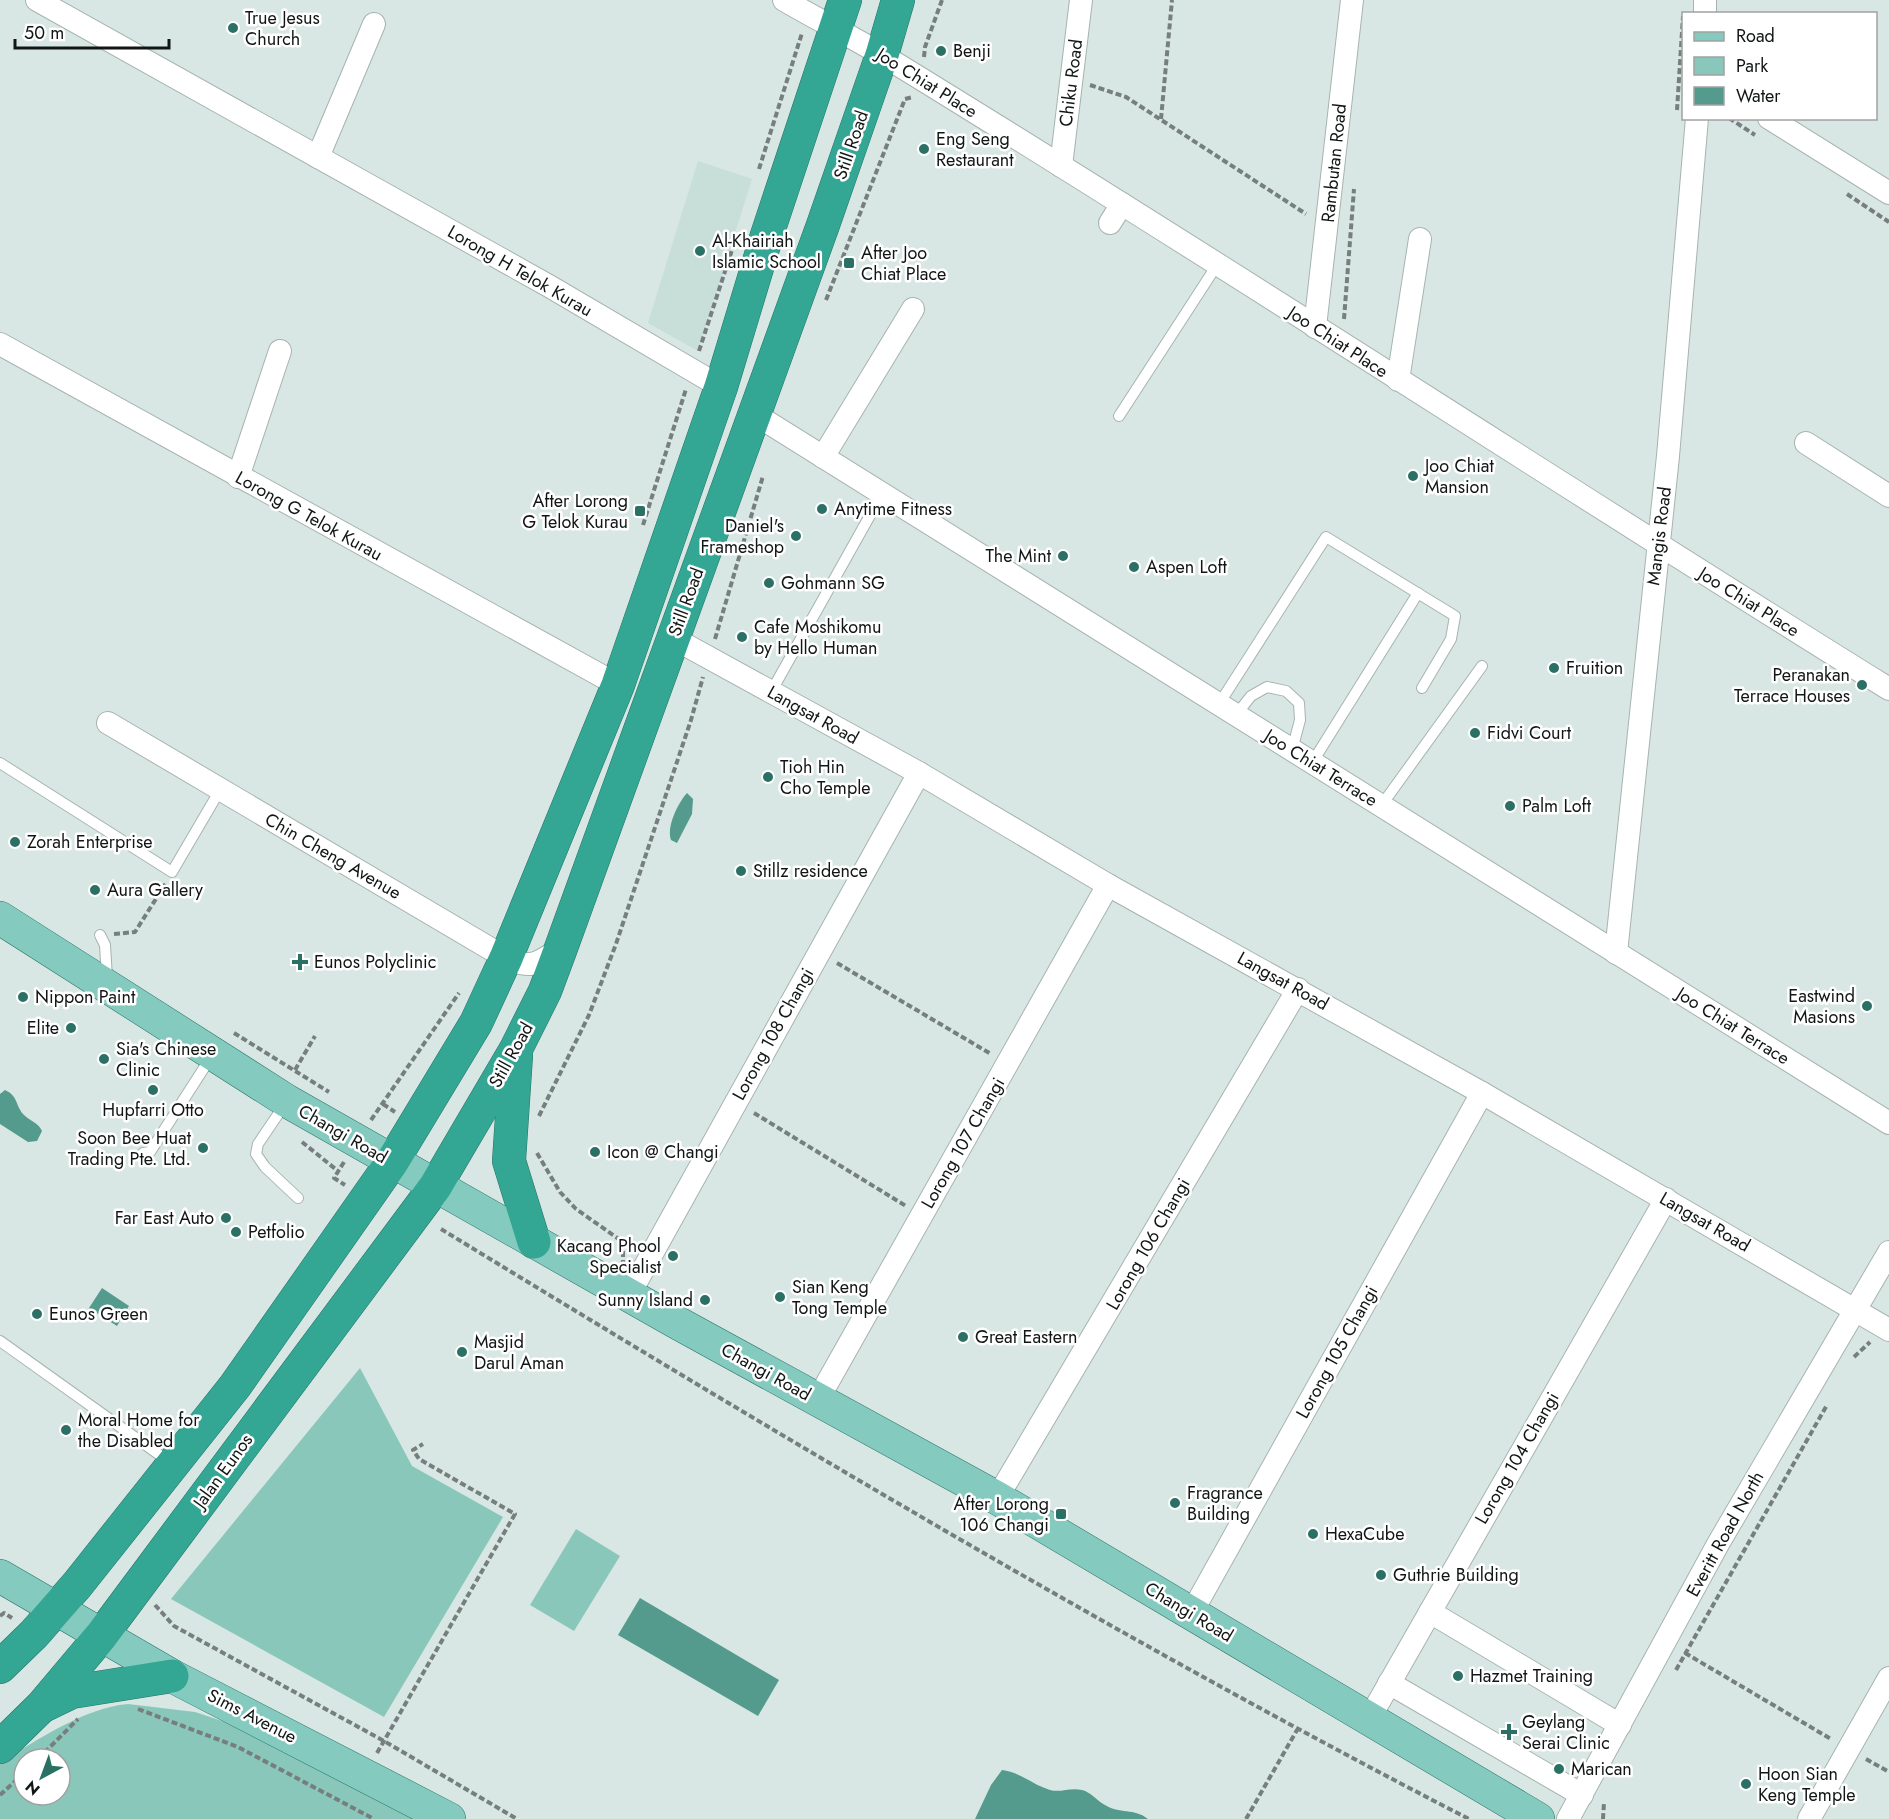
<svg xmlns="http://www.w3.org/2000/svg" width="1889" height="1819" font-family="Jost,sans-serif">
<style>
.built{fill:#c7ded9}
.green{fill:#89c7ba;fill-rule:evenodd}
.water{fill:#549a8d}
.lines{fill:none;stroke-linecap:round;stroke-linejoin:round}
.lane-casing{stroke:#a6b4b0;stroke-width:12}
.street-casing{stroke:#a6b4b0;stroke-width:24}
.primary-casing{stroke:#277468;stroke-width:34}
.highway-casing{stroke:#277468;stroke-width:34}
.path{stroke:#767f7d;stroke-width:4;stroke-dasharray:6 3;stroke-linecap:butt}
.lane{stroke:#fff;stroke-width:10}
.street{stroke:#fff;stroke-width:22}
.primary{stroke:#85cabf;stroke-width:33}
.highway{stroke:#33a794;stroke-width:33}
.poi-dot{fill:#2b7064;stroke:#fff;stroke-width:2}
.labels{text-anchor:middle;stroke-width:5;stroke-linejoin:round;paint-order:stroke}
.poi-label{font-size:18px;fill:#111615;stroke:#fff;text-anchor:start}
.street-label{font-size:18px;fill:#111615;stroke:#fff}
</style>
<rect width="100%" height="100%" fill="#d9e7e4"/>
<!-- built -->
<polygon class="built" points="698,161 752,179 698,351 648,323"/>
<!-- green -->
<g class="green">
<polygon points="360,1368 412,1466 503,1517 384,1717 171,1599"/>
<polygon points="576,1529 620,1556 574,1631 530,1605"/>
<path d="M128 1704 195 1712 264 1735 415 1819H0V1762C39 1740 83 1708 128 1704ZM24 1759H60V1795H24Z"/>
</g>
<!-- water -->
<g class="water">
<path d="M687 793 693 799 692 814 677 843 671 840C666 827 678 803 687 793Z"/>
<path d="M5 1090C18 1096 15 1104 23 1114 29 1121 38 1122 42 1131L37 1141 28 1142 0 1124V1094Z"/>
<polygon points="102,1288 129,1306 117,1326 89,1308"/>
<polygon points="640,1598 779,1680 758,1716 618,1635"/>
<path d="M1002 1770C1020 1772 1033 1785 1050 1790 1061 1793 1070 1787 1082 1790 1091 1792 1097 1801 1105 1805 1119 1814 1135 1808 1148 1819H975L991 1785Z"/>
</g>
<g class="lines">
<defs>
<g id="lane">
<polyline points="1119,416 1217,265"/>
<polyline points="771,692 882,494"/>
<polyline points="1219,704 1326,537 1455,616 1451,639 1422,688"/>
<polyline points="1236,715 1251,696 1267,687 1286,691 1299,703 1300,720 1292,750"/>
<polyline points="0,763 172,872 220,790"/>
<polyline points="1312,763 1418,593"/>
<polyline points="1381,806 1482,666"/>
<polyline points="100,935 105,945 107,978"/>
<polyline points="285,1104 258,1144 256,1154 265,1167 298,1198"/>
<polyline points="143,1153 150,1152 211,1057"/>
<polyline points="0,1341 171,1463"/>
</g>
<g id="street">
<polyline points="37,0 549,286 721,387"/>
<path d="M784 0C818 20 853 37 887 58 1224 264 1554 481 1889 689"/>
<polyline points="1705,14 1705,0"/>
<polyline points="1769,118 1889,193"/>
<polyline points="318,157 374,24"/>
<polyline points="1061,166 1081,0"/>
<polyline points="1110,223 1122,204"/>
<polyline points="1315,327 1352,0"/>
<polyline points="0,344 618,685"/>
<polyline points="1398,380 1420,239"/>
<polyline points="753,413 1889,1123"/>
<polyline points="1806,443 1889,496"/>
<polyline points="823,457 913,309"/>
<polyline points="238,477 280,351"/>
<polyline points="673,638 919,773 1108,885 1482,1093 1889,1330"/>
<path d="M108 723 506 958C533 970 538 963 561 948"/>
<polyline points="1616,953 1668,456 1697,118"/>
<polyline points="629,1295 919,773"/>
<polyline points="817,1401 1108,885"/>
<polyline points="997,1498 1298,989"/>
<polyline points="1192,1612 1482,1093"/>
<polyline points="1430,1612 1620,1725"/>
<polyline points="1389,1683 1582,1795"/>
<polyline points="1369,1719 1666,1199"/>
<polyline points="1568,1819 1718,1544 1889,1252"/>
<polyline points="1809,1819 1889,1678"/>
</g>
<g id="primary">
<polyline points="0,918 287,1101 676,1322 997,1498 1538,1819"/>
<polyline points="0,1576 172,1676 449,1819"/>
</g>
<g id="highway">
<polyline points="516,1056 509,1161 534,1242"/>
<polyline points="0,1667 34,1634 77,1585 235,1386 392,1162 476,1023 506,958 618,685 721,387 767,235 845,0"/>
<polyline points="43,1706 72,1692 172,1676"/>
<polyline points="0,1747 42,1706 101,1636 435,1187 516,1049 545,991 561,948 823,225 882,55 898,0"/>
</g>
</defs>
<!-- lane casing -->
<use href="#lane" class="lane-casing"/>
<!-- street casing -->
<use href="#street" class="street-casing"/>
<!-- primary casing -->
<use href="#primary" class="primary-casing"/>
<!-- highway casing -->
<use href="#highway" class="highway-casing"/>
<!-- path -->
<g class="path">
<polyline points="924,57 925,47 942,0"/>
<polyline points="1090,85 1126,97 1306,214"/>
<polyline points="1677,110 1683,16"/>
<polyline points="1729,118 1755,135"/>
<polyline points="1161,119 1172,0"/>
<polyline points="759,169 802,33"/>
<polyline points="1847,194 1889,222"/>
<polyline points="826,300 905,99 913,97"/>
<polyline points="1344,319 1354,189"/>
<polyline points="699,351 732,250"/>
<polyline points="643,525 686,389"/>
<polyline points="715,639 763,476"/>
<polyline points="114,934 135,932 166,883"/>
<polyline points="837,963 991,1054"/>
<polyline points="234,1033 329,1092"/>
<polyline points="295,1070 315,1036"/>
<polyline points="383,1104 395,1112"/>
<polyline points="754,1113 906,1206"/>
<polyline points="539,1116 589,1015 616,944 691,720 703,677"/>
<polyline points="371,1120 459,993"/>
<polyline points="302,1142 338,1171"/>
<polyline points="537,1153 560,1192 576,1209 623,1242 623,1262"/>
<polyline points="344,1162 334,1178 345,1185"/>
<path d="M441 1229C778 1435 1118 1638 1469 1819"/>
<polyline points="1854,1357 1870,1342"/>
<polyline points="155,1605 174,1626 384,1741 517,1819"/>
<polyline points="0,1616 4,1613 12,1618"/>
<polyline points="1685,1653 1831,1739"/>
<polyline points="1676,1670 1827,1405"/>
<polyline points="138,1709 238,1747 374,1819"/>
<polyline points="377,1753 515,1514 419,1459 413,1450 423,1444"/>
<polyline points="38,1759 78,1719"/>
<polyline points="1866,1759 1889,1772"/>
<polyline points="0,1795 24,1773"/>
<polyline points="1246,1819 1297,1730"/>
<polyline points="1603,1819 1604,1802"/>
</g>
<!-- lane -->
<use href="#lane" class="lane"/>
<!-- street -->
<use href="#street" class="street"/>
<!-- primary -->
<use href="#primary" class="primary"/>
<!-- highway -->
<use href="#highway" class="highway"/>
</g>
<!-- markers -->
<g class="poi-dot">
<circle cx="233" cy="28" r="6"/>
<circle cx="941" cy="51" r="6"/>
<circle cx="924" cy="149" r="6"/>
<circle cx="700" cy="251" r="6"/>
<rect x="843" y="257" width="12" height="12" rx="3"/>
<circle cx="1413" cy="476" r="6"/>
<circle cx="822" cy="509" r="6"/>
<rect x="634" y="505" width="12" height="12" rx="3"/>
<circle cx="796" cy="536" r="6"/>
<circle cx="1063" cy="556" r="6"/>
<circle cx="1134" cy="567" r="6"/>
<circle cx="769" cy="583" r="6"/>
<circle cx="742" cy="637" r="6"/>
<circle cx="1554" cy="668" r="6"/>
<circle cx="1862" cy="685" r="6"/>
<circle cx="1475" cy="733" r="6"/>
<circle cx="768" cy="777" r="6"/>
<circle cx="1510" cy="806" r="6"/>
<circle cx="15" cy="842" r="6"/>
<circle cx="741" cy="871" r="6"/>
<circle cx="95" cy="890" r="6"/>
<path d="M297 953h6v6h6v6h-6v6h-6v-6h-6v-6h6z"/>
<circle cx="23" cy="997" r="6"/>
<circle cx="1867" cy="1006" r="6"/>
<circle cx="71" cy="1028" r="6"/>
<circle cx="104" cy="1059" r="6"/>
<circle cx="153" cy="1090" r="6"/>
<circle cx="203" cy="1148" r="6"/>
<circle cx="595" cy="1152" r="6"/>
<circle cx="226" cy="1218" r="6"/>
<circle cx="236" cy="1232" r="6"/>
<circle cx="673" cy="1256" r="6"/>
<circle cx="780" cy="1297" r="6"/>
<circle cx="705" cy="1300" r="6"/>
<circle cx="37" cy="1314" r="6"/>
<circle cx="963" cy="1337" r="6"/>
<circle cx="462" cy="1352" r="6"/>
<circle cx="66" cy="1430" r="6"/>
<circle cx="1175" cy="1503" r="6"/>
<rect x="1055" y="1508" width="12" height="12" rx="3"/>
<circle cx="1313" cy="1534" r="6"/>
<circle cx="1381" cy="1575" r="6"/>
<circle cx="1458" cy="1676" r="6"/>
<path d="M1506 1723h6v6h6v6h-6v6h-6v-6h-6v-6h6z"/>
<circle cx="1559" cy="1769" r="6"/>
<circle cx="1746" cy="1784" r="6"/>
</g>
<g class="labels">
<!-- poi labels -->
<g class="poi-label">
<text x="245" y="24">True Jesus<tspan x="245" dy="21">Church</tspan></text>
<text x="953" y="57">Benji</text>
<text x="936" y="145">Eng Seng<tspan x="936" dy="21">Restaurant</tspan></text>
<text x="712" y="247">Al-Khairiah<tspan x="712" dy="21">Islamic School</tspan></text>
<text x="861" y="259">After Joo<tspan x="861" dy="21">Chiat Place</tspan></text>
<text x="1425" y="472">Joo Chiat<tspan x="1425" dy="21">Mansion</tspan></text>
<text x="628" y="507" text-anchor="end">After Lorong<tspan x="628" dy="21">G Telok Kurau</tspan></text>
<text x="834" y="515">Anytime Fitness</text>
<text x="784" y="532" text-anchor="end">Daniel's<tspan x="784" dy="21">Frameshop</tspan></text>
<text x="1051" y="562" text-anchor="end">The Mint</text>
<text x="1146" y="573">Aspen Loft</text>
<text x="781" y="589">Gohmann SG</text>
<text x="754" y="633">Cafe Moshikomu<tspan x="754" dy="21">by Hello Human</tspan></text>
<text x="1566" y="674">Fruition</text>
<text x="1850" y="681" text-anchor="end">Peranakan<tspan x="1850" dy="21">Terrace Houses</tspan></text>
<text x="1487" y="739">Fidvi Court</text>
<text x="780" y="773">Tioh Hin<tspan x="780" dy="21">Cho Temple</tspan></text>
<text x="1522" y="812">Palm Loft</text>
<text x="27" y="848">Zorah Enterprise</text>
<text x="753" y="877">Stillz residence</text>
<text x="107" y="896">Aura Gallery</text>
<text x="314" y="968">Eunos Polyclinic</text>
<text x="1855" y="1002" text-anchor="end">Eastwind<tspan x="1855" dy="21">Masions</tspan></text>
<text x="35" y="1003">Nippon Paint</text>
<text x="59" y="1034" text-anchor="end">Elite</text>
<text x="116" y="1055">Sia's Chinese<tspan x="116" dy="21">Clinic</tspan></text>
<text x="153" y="1116" text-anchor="middle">Hupfarri Otto</text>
<text x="191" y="1144" text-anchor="end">Soon Bee Huat<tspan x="191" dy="21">Trading Pte. Ltd.</tspan></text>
<text x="607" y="1158">Icon @ Changi</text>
<text x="214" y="1224" text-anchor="end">Far East Auto</text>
<text x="248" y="1238">Petfolio</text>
<text x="661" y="1252" text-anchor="end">Kacang Phool<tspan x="661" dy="21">Specialist</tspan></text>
<text x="792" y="1293">Sian Keng<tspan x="792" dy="21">Tong Temple</tspan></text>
<text x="693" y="1306" text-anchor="end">Sunny Island</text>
<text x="49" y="1320">Eunos Green</text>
<text x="975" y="1343">Great Eastern</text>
<text x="474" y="1348">Masjid<tspan x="474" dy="21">Darul Aman</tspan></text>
<text x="78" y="1426">Moral Home for<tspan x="78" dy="21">the Disabled</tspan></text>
<text x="1187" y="1499">Fragrance<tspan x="1187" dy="21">Building</tspan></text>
<text x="1049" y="1510" text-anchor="end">After Lorong<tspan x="1049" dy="21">106 Changi</tspan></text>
<text x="1325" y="1540">HexaCube</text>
<text x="1393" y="1581">Guthrie Building</text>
<text x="1470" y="1682">Hazmet Training</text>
<text x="1522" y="1728">Geylang<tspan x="1522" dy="21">Serai Clinic</tspan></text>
<text x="1571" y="1775">Marican</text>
<text x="1758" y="1780">Hoon Sian<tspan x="1758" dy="21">Keng Temple</tspan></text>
</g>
<!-- street labels -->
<g class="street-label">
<text transform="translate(927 83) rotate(32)" y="6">Joo Chiat Place</text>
<text transform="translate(1071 83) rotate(-83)" y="6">Chiku Road</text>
<text transform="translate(851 145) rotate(-71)" y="6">Still Road</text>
<text transform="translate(1334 163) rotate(-84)" y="6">Rambutan Road</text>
<text transform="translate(520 271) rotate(30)" y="6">Lorong H Telok Kurau</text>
<text transform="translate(1338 342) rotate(33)" y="6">Joo Chiat Place</text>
<text transform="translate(309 516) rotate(29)" y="6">Lorong G Telok Kurau</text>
<text transform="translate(1659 536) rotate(-83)" y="6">Mangis Road</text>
<text transform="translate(686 602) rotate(-70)" y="6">Still Road</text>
<text transform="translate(1749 602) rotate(32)" y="6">Joo Chiat Place</text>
<text transform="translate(813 715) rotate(29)" y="6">Langsat Road</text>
<text transform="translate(1321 768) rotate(32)" y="6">Joo Chiat Terrace</text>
<text transform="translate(333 856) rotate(30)" y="6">Chin Cheng Avenue</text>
<text transform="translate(1283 981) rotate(29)" y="6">Langsat Road</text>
<text transform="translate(1733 1026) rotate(32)" y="6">Joo Chiat Terrace</text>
<text transform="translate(773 1034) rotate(-61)" y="6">Lorong 108 Changi</text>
<text transform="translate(511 1055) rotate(-61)" y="6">Still Road</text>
<text transform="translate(343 1134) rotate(30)" y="6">Changi Road</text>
<text transform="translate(963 1143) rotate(-60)" y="6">Lorong 107 Changi</text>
<text transform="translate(1705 1222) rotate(30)" y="6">Langsat Road</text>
<text transform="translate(1148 1244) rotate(-60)" y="6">Lorong 106 Changi</text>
<text transform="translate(1337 1352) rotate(-61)" y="6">Lorong 105 Changi</text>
<text transform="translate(766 1372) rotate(29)" y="6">Changi Road</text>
<text transform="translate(1517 1458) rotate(-60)" y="6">Lorong 104 Changi</text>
<text transform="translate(223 1471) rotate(-54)" y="6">Jalan Eunos</text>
<text transform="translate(1725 1534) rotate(-61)" y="6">Everitt Road North</text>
<text transform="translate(1189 1612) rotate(31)" y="6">Changi Road</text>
<text transform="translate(252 1716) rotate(27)" y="6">Sims Avenue</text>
</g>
</g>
<!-- legend -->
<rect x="1682" y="12" width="195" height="108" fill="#ffffff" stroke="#a0a2a1" stroke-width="1.5"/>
<rect x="1694" y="32" width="30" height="9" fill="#85cabf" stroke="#a0a2a1" stroke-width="1.5"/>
<text x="1736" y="42" font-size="18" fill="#111615">Road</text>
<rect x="1694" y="57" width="30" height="18" fill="#89c7ba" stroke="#a0a2a1" stroke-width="1.5"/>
<text x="1736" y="72" font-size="18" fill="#111615">Park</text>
<rect x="1694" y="87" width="30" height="18" fill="#549a8d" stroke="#a0a2a1" stroke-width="1.5"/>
<text x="1736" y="102" font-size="18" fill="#111615">Water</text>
<!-- north arrow -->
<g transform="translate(42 1777) rotate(221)"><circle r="28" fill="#ffffff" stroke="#a0a2a1" stroke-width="1.5"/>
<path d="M0-4.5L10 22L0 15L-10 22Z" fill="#2b7064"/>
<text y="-9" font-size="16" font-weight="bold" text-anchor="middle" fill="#111615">N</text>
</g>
<!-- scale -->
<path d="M15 39v9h154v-9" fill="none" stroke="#111615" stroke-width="3"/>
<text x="24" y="39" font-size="18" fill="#111615" stroke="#ffffff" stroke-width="4.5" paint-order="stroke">50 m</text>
</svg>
